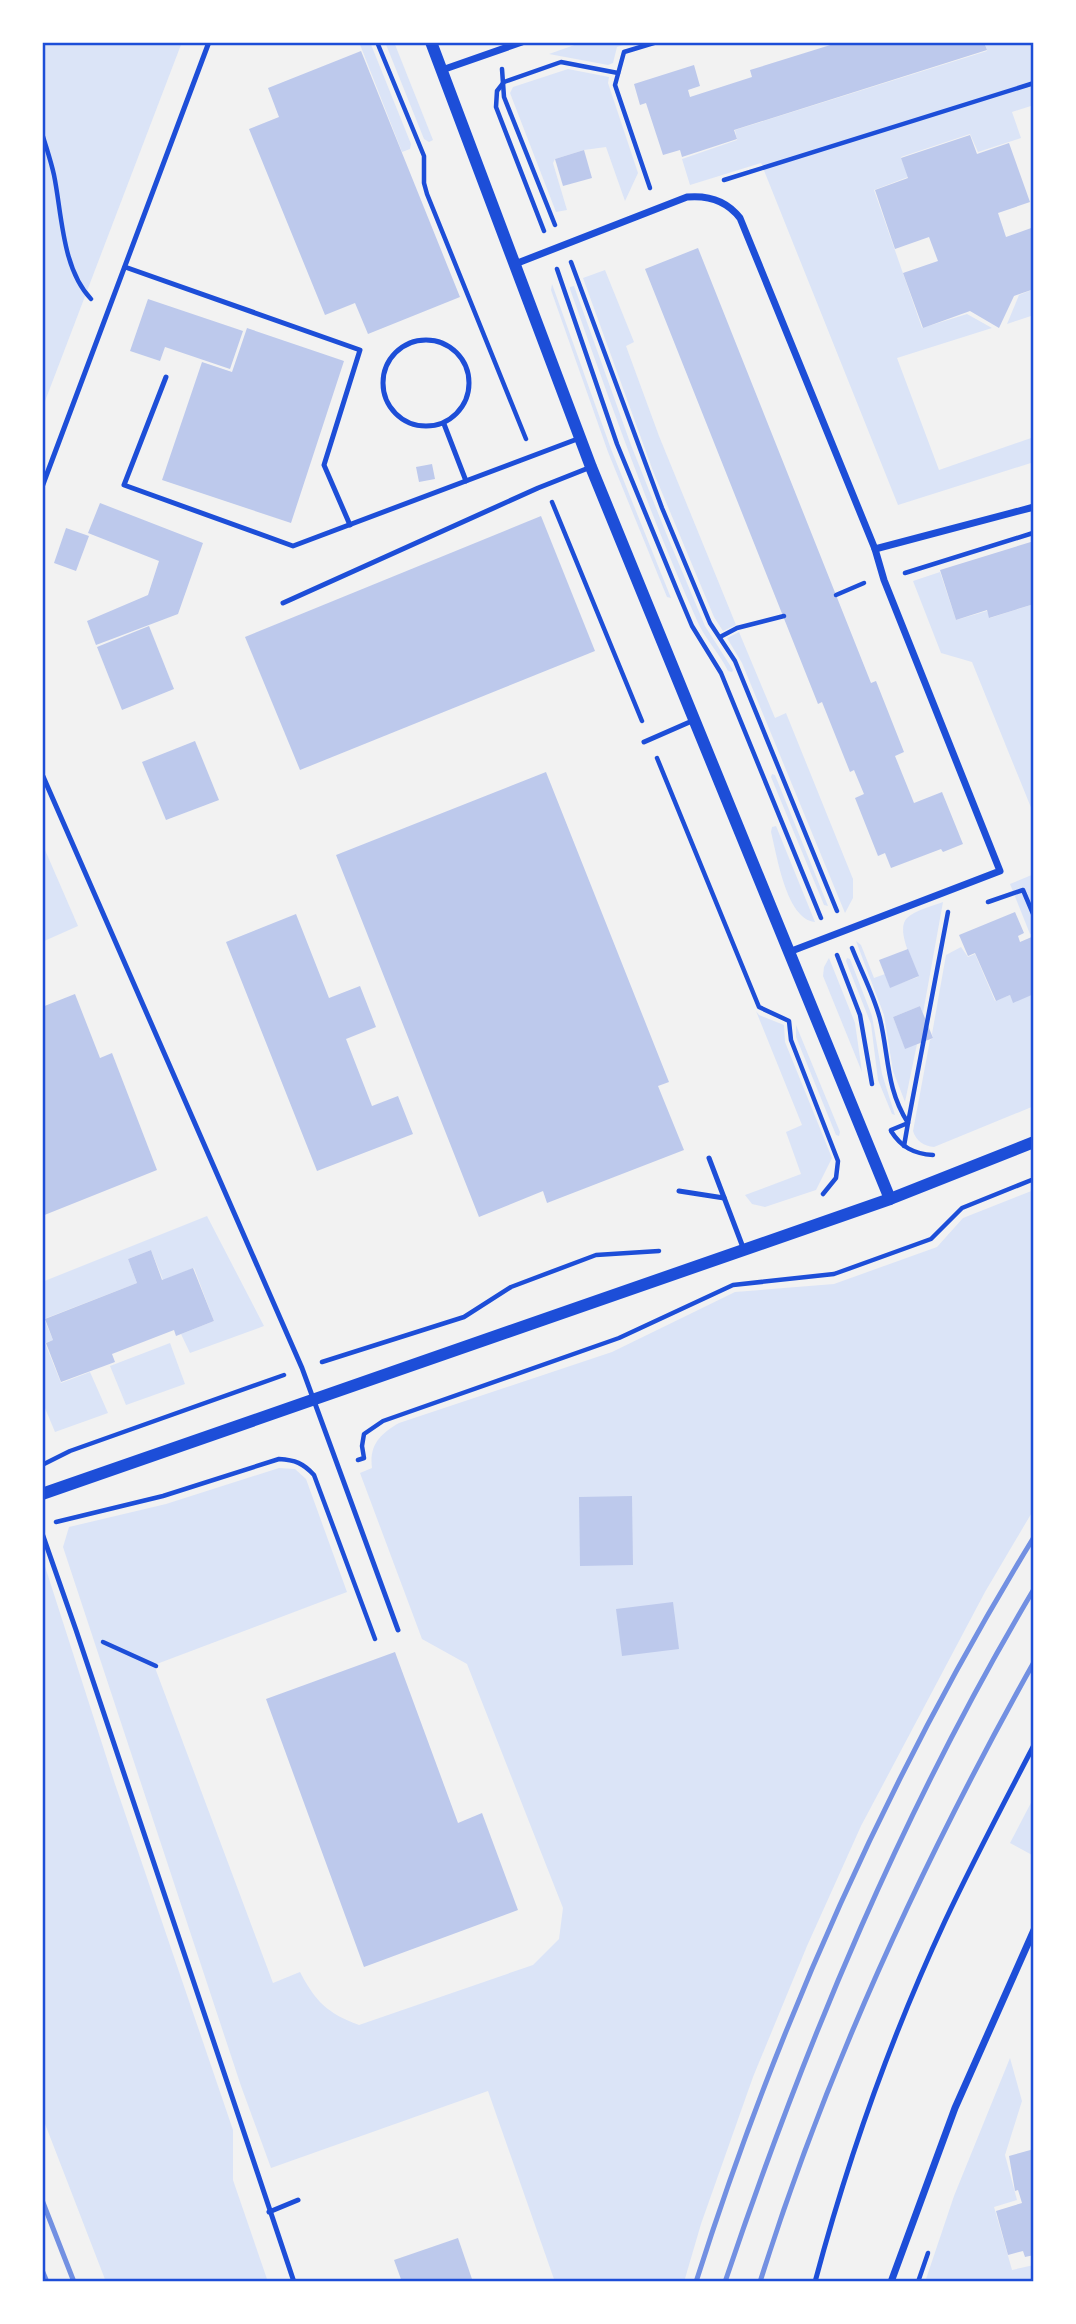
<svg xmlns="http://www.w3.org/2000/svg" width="1076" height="2324" font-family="Lato,sans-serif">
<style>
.green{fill:#dbe4f7}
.building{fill:#bdc9ec}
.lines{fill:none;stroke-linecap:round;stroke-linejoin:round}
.path{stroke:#1d4ed8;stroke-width:4.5}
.service{stroke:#1d4ed8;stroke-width:5}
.minor{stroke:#1d4ed8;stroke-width:7}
.tertiary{stroke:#1d4ed8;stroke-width:12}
.rail{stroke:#7290e2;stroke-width:5}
.neatline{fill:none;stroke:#1d4ed8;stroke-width:2.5}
</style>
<rect width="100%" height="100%" fill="#f2f2f2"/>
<!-- green -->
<g class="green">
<polygon points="42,42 182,42 42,409"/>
<polygon points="359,42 370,42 411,144 410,149 402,152"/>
<polygon points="385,42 394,42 433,140 429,142 424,139"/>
<polygon points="583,42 633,42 617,47 613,63 608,65 549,54"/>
<polygon points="1034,42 1034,105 1012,112 1021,138 978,152 970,134 901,157 908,177 874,190 922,328 967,314 992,328 897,358 939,470 1034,437 1034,462 898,505 761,163 690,185 682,159 737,140 735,130 987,51 985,43"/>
<polygon points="568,69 609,77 608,83 638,173 625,201 606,147 584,150 555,159 553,163 567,210 556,212 510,93 513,87"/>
<polygon points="605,270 634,342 626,346 659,436 736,625 723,631 714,617 653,471 583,278"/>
<polygon points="552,284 611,449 671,598 667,597 608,452 551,290"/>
<path d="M574 286 631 445 666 533 705 626 733 670 732 672 728 671C720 654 707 641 699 625 650 516 610 402 570 289V287Z"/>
<polygon points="1034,289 1034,315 1007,324 1019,295"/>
<polygon points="940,572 956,620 987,611 990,618 1034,604 1034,815 972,662 941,653 913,581"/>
<polygon points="739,632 775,718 786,713 853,879 853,898 845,913 742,663 727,638"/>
<polygon points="772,774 775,775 828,906 824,905 771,777"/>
<path d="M776 826 815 922C786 919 777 855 771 832L772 827Z"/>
<polygon points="42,843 78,926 42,942"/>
<polygon points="1034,874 1034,933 1030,934 1010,884"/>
<path d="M943 902 923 1013 920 1006 893 1017 905 1048 917 1044 905 1102 893 1071 884 1015 856 941 861 945 874 978 885 974 890 987 918 977C914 963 895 930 907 918 915 910 933 906 943 902Z"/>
<path d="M961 947 968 957 975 954 995 1001 1010 995 1013 1002 1034 994V1106L934 1147C924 1146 916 1141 913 1131L930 1040 933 1038 932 1034 946 955Z"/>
<polygon points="829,958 855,1023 862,1072 823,976 824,967"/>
<polygon points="847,958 850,959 872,1016 882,1074 895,1115 892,1114 878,1080 871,1024 846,961"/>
<polygon points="756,1011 759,1015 784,1025 785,1042 832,1158 816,1190 765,1207 752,1204 745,1195 801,1174 786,1132 802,1125"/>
<polygon points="796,1025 840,1132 839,1136 836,1135 796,1037"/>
<path d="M1034 1190V1509L985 1592 861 1826 807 1946 753 2077 701 2224 684 2282H555L488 2091 271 2168 241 2086 63 1547 69 1527 166 1504 279 1468 295 1469 306 1479 347 1592 154 1665 273 1983 300 1972C316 2002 327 2013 359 2025L533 1965 559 1939 563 1908 467 1664 422 1639 360 1473 372 1468C369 1445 380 1434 399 1423L612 1352 735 1292 834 1284 937 1247 963 1218Z"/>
<polygon points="207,1216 264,1326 190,1353 181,1334 214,1321 194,1268 163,1280 151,1250 128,1259 137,1283 44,1319 53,1340 45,1343 61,1383 90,1372 108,1413 55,1432 42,1401 42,1282"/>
<polygon points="170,1343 185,1384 126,1405 110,1366"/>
<polygon points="42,1557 115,1784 233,2130 233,2180 268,2282 106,2282 42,2116"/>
<polygon points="1034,1797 1034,1856 1010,1843"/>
<polygon points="1010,2058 1022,2101 1005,2155 1017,2200 994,2207 1012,2270 1034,2265 1034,2282 925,2282 954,2196"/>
</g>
<!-- building -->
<g class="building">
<polygon points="840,42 984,42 987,50 734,130 737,139 682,157 680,150 663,155 646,103 640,105 634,84 694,65 700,86 688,90 690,97 752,77 750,70"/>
<polygon points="361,51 460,297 368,334 355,303 325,315 249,129 279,117 268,88"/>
<polygon points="970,135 977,154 1009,143 1030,202 998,213 1006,237 1034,227 1034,289 1014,296 999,328 970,311 923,328 903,273 938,261 929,237 895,249 875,190 908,178 901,158"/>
<polygon points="584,150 592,178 563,186 555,159"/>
<polygon points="698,248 871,683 876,681 904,752 895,756 914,803 942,792 963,844 943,852 941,849 891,868 885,853 878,856 855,798 864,794 854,770 850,772 822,702 818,704 645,269"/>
<polygon points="148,299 243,331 230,369 165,347 160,361 130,351"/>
<polygon points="247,328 344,361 291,523 162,480 202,362 232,372"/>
<polygon points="432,464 435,479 419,482 416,467"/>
<polygon points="100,503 203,543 178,614 96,645 87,621 148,595 159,561 88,533"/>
<polygon points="541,516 595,651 300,770 245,637"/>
<polygon points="66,528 89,536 76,571 54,563"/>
<polygon points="1034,541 1034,604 989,618 987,610 956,620 940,570"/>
<polygon points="149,626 174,689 122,710 97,647"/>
<polygon points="195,741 219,800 166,820 142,762"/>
<polygon points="546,772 669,1082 658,1086 684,1150 547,1203 543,1191 479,1217 336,855"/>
<polygon points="1015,912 1024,933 1018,936 1020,942 1034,936 1034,994 1013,1003 1010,995 996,1001 975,953 968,956 959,935"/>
<polygon points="296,914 329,998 360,986 376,1027 346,1039 372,1106 398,1096 413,1134 317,1171 226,942"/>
<polygon points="908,949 919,976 890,988 879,960"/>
<polygon points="75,994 100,1058 112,1053 157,1170 42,1216 42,1007"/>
<polygon points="920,1006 933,1038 905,1049 893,1017"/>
<polygon points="151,1250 162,1280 193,1268 214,1321 176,1336 174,1330 112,1354 115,1362 61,1382 46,1343 53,1340 45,1319 137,1283 128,1259"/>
<polygon points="632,1496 633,1565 580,1566 579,1497"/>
<polygon points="673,1602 679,1649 622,1656 616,1609"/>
<polygon points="395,1652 458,1823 482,1813 518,1910 364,1967 266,1699"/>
<polygon points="1034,2149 1034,2255 1025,2257 1023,2251 1008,2255 996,2211 1022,2203 1018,2190 1015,2191 1009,2156"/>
<polygon points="458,2238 473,2282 402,2282 394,2260"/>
</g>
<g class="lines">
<!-- path -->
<g class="path">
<polyline points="377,42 424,156 424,183 427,194 526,439"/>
<polyline points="502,69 504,97 555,225"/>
<path d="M42 133C46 147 51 161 54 175 62 214 62 269 91 299"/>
<polyline points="724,180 1034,83"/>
<polyline points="650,188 615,85 624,52 657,42"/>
<polyline points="544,231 496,107 497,91 504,82 561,62 618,73"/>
<polyline points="571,262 662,508 710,623 735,661 837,911"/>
<polyline points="557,269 617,444 679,595 692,626 721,673 821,918"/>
<polyline points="552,502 642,721"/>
<polyline points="905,573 1033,533"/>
<polyline points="836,595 864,583"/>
<polyline points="720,637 737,628 784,616"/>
<polyline points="657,758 759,1007 789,1021 791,1040 838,1161 836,1178 823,1194"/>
<polyline points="988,902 1023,890 1034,916"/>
<path d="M852 948C861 971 874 995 880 1019 889 1056 886 1089 908 1123L904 1146"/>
<polyline points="837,955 860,1015 872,1084"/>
<polyline points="891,1130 908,1123 948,912"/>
<path d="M891 1131C901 1147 914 1154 933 1155"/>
<polyline points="322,1362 464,1317 511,1287 596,1255 659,1251"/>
<polyline points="358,1460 364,1458 362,1446 364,1434 383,1421 619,1338 733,1285 834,1274 931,1239 962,1208 1034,1179"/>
<polyline points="42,1465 70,1451 284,1375"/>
<path d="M56 1522 163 1496 279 1459C295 1460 303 1463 314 1475L375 1639"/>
<polyline points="103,1642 156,1666"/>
<polyline points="918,2282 928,2253"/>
</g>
<!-- service -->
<g class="service">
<polyline points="125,267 360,350 324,465 350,525"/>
<circle cx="426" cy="383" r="43"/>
<polyline points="166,377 124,485 293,546 580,438"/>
<polyline points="444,424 466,481"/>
<polyline points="42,487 209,42"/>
<polyline points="283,603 538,488 591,467"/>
<polyline points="644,742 692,721"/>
<polyline points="42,774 302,1368 398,1630"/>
<polyline points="709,1158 744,1250"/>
<polyline points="679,1191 724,1198"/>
<polyline points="42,1533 76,1630 294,2282"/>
<polyline points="269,2212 298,2200"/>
<path d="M815 2282C848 2158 891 2037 945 1921 973 1861 1004 1803 1034 1745"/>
</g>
<!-- minor -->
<g class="minor">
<polyline points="442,70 522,42"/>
<path d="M515 264 687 197C709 195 727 201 740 218L875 549 884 580 1000 871 789 952"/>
<polyline points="875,549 1034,507"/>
<polyline points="891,2282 955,2108 1034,1930"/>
</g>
<!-- tertiary -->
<g class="tertiary">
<polyline points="431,42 591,467 890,1199"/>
<polyline points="42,1494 890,1199 1034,1142"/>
</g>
<!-- rail -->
<g class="rail">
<polyline points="42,2200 74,2282"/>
<polyline points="42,2270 47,2282"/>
<path d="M696 2282C779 2021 891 1771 1034 1537"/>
<path d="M725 2282C806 2041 904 1807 1034 1589"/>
<path d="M760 2282C828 2065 923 1860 1034 1662"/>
</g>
</g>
<!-- border -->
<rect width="1076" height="2324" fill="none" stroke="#ffffff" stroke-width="88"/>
<rect x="44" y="44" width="988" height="2236" class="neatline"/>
</svg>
